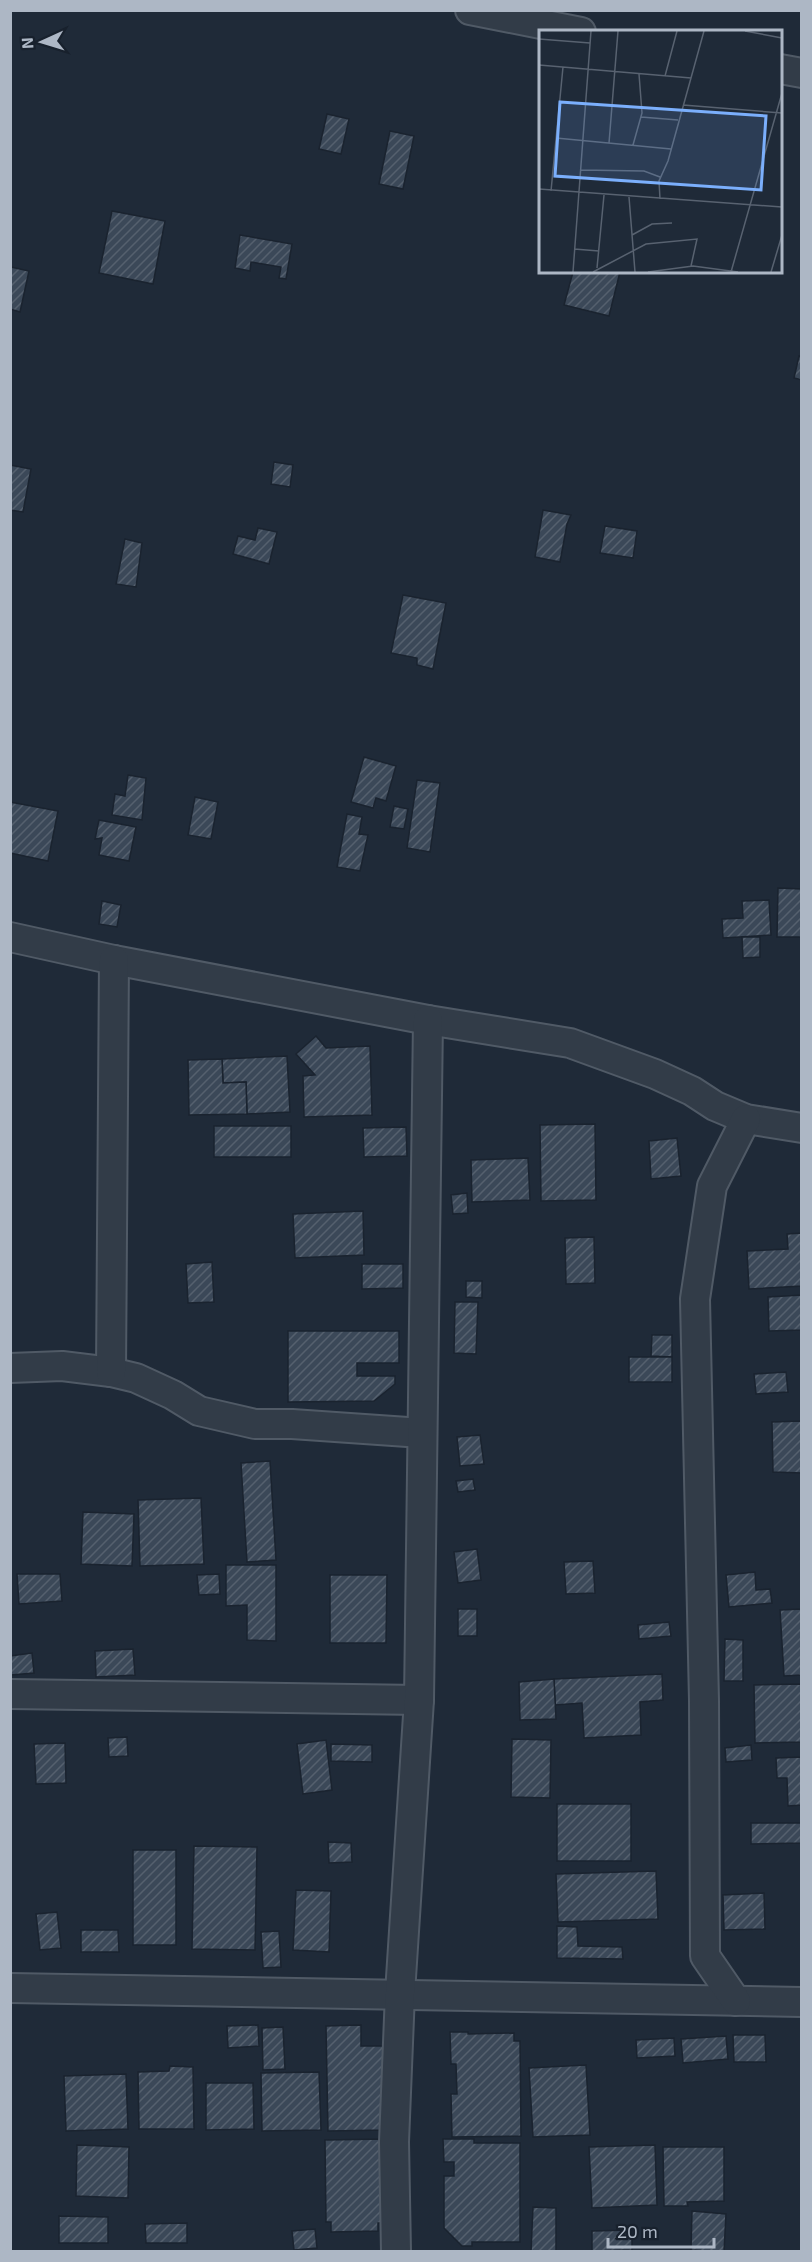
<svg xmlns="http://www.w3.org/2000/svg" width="812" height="2262" font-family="'Exo 2',sans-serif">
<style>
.building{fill:url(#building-hatch);stroke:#1a232f;stroke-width:1.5}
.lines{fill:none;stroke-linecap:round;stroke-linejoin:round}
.minor-casing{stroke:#505a66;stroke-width:32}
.minor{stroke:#323c48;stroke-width:28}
.inset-road{fill:none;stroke:#586270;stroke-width:1.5}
.view{fill:#7baffc;fill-opacity:0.15;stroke:#7baffc;stroke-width:3}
.inset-edge{fill:none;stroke:#adb7c5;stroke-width:3}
</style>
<defs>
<pattern id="building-hatch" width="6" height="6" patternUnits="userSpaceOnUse" patternTransform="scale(1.5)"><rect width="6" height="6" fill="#3b4858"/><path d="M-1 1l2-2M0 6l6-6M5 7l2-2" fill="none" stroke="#55606e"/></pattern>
</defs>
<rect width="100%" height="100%" fill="#1f2a38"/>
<!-- building -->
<g class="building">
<polygon points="327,114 349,119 341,154 319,149"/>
<polygon points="390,131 414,136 403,189 379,184"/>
<polygon points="112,211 165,221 153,284 99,273"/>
<polygon points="240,235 292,244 286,279 279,278 281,267 251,262 250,271 235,268"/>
<polygon points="11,267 29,271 20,312 10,309"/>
<polygon points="573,272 620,272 609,316 564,305"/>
<polygon points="799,356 802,357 802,380 794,378"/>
<polygon points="274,462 293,465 290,487 271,484"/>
<polygon points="10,465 31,469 23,512 10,510"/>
<polygon points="543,510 571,515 567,524 560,562 535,557"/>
<polygon points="605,526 637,531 633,558 600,553"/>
<polygon points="258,528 277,532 269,564 233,554 238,536 255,540"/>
<polygon points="125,539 142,543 136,587 116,584"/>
<polygon points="403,595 446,603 433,669 417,665 417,658 391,653"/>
<polygon points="364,757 396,766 386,801 376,798 373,808 351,802"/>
<polygon points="128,775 146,778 142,820 112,815 115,794 125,796"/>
<polygon points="417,780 440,783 430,852 407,848"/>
<polygon points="195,797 218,802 211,839 188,835"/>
<polygon points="10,802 58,811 48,861 10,853"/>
<polygon points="394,806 408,809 404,829 390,827"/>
<polygon points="347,814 362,817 359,834 368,835 360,871 337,867"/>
<polygon points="99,820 136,827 129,861 99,855 102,838 95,839"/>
<polygon points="778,888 802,889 802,937 777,937"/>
<polygon points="769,900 771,935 723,938 722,919 743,918 742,901"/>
<polygon points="102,901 121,905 117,927 99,924"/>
<polygon points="742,937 760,937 760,957 743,958"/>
<polygon points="316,1036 326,1048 370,1046 372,1115 304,1117 303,1076 315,1075 296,1054"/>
<polygon points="287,1056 290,1112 247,1114 246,1082 223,1083 222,1059"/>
<polygon points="222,1059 223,1083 246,1082 247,1114 189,1115 188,1060"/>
<polygon points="595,1124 596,1200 541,1201 540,1125"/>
<rect x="214" y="1126" width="77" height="31"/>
<polygon points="406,1127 407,1156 364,1157 363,1128"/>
<polygon points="677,1138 681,1176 651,1179 649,1141"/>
<polygon points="528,1158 530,1200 472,1202 471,1160"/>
<polygon points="467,1193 468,1213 453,1214 451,1195"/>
<polygon points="363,1211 364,1255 295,1258 293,1214"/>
<polygon points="802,1233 802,1286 749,1289 747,1251 788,1249 787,1234"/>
<polygon points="594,1237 595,1283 566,1284 565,1238"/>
<polygon points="212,1262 214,1302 188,1303 186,1264"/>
<polygon points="362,1264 403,1264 403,1288 362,1289"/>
<polygon points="466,1281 482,1281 482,1298 466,1297"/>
<polygon points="802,1295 802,1330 769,1331 768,1297"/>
<polygon points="455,1302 478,1302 476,1354 454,1353"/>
<polygon points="288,1331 399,1331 399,1363 357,1363 357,1376 395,1376 395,1384 374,1401 288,1402"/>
<polygon points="652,1335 672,1335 672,1357 651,1356"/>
<rect x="629" y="1357" width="43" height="25"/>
<polygon points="786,1372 788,1392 756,1394 754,1374"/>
<polygon points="802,1421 802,1473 773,1472 772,1422"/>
<polygon points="480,1435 484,1464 460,1466 457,1437"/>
<polygon points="270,1461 276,1560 247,1562 241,1463"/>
<polygon points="473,1479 475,1490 458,1492 456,1481"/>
<polygon points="201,1498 204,1564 140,1566 138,1500"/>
<polygon points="83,1512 134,1514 132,1566 81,1564"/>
<polygon points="477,1549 481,1580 458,1583 454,1552"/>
<polygon points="593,1561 595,1593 566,1594 564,1562"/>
<polygon points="226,1565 276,1565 276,1641 247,1640 247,1605 226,1606"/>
<polygon points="755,1572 756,1590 770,1589 772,1603 729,1607 726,1575"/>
<polygon points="17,1574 60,1574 62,1601 19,1604"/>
<polygon points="219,1574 220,1594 199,1595 197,1575"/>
<polygon points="330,1575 387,1575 386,1643 330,1643"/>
<rect x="458" y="1609" width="19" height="27"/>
<polygon points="802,1609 802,1675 784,1676 780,1610"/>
<polygon points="669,1622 671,1636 639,1639 638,1625"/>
<polygon points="725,1639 743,1640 743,1681 724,1681"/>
<polygon points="133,1649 135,1675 96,1677 95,1651"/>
<polygon points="32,1653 34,1673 11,1675 10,1656"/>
<polygon points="662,1674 663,1700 640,1702 641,1735 584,1738 582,1703 555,1705 554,1679"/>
<polygon points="554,1679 556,1719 520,1720 519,1682"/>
<polygon points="802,1684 802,1742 755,1743 754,1685"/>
<polygon points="127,1737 128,1756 109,1757 108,1738"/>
<polygon points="512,1739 551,1740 550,1798 511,1797"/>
<polygon points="326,1740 332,1790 303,1794 297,1744"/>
<polygon points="65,1743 66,1783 36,1784 34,1744"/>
<polygon points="331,1744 372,1745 372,1762 331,1761"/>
<polygon points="751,1745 752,1760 726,1762 725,1748"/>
<polygon points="802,1757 802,1805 788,1806 787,1778 777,1778 776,1758"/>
<rect x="557" y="1804" width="74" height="57"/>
<polygon points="751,1823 802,1823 802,1843 751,1844"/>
<polygon points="328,1842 351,1843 352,1862 329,1863"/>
<polygon points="194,1846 257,1847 255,1950 192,1949"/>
<rect x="133" y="1850" width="43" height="95"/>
<polygon points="656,1871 658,1919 558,1922 556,1874"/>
<polygon points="296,1890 331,1891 329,1952 293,1950"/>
<polygon points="764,1893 765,1929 724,1930 723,1895"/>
<polygon points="57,1912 61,1948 40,1950 36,1914"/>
<polygon points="557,1926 577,1927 578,1946 622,1947 623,1959 557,1958"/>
<polygon points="81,1930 118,1930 119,1952 81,1952"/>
<polygon points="279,1931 281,1967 263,1968 261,1932"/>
<polygon points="258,2025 259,2046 228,2048 227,2026"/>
<polygon points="361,2025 361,2046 386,2046 387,2130 328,2131 326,2026"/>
<polygon points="283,2027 285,2069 263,2070 262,2028"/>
<polygon points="450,2032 468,2032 468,2034 514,2033 514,2041 520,2041 521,2136 452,2137 451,2094 457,2094 456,2064 451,2064"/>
<polygon points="733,2035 765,2035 766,2062 734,2062"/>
<polygon points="726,2036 728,2059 683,2063 681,2039"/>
<polygon points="674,2038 675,2056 637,2058 636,2040"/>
<polygon points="586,2065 590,2135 533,2137 529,2068"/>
<polygon points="170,2066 193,2067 194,2129 139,2129 138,2072 169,2071"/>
<polygon points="319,2072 321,2130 262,2131 261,2073"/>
<polygon points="126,2074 128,2129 66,2131 64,2076"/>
<polygon points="206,2083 253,2083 254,2129 206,2130"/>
<polygon points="384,2139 386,2223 378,2223 378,2231 331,2232 331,2222 326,2222 325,2140"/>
<polygon points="443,2139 474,2139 474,2143 520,2143 520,2242 472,2242 472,2246 462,2246 444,2228 444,2176 454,2176 454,2162 444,2162"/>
<polygon points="77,2145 129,2147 128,2198 76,2196"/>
<polygon points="655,2145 657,2205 592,2208 589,2147"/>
<polygon points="663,2147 724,2147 724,2201 687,2202 688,2206 664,2206"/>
<polygon points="533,2207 556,2208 556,2252 531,2252"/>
<polygon points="692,2211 726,2214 724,2252 691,2250"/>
<polygon points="59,2216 108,2217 108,2243 59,2243"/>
<polygon points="187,2223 187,2243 146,2243 145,2224"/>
<polygon points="315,2229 317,2248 294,2250 292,2231"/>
<polygon points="632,2230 632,2250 592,2251 592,2231"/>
</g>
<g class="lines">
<defs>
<g id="minor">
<polyline points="470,10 581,32"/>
<polyline points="780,69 802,73"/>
<polyline points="10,937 114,960 428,1020 570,1043 655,1074 692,1091 715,1106 746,1119 802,1128"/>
<polyline points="10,1368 62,1366 111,1372 136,1378 173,1395 199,1411 255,1424 292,1424 422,1433"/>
<polyline points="111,1372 114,960"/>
<polyline points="10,1694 419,1700"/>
<polyline points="10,1988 802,2002"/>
<polyline points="736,2001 705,1956 704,1701 695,1299 712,1186 746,1119"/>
<polyline points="396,2252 394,2142 400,1993 419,1700 428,1020"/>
</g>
</defs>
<!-- minor casing -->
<use href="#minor" class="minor-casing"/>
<!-- minor -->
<use href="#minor" class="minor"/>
</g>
<!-- overview -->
<g transform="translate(539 30)">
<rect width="243" height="243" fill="#1f2a38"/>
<path class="inset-road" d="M206 1 243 8M0 9 51 13M0 35 152 48M126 46 138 1M144 75 243 83M102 87 139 90M17 108 132 119M70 113 79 1M94 115 103 83 100 44M41 140 105 141 121 147M0 159 243 177M12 161 24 37M90 167 96 242M121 169 120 151 129 131 165 1M93 205 113 194 133 193M35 219 60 221M58 238 65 165M34 242 52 1M54 242 107 214 158 209 152 236M109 242 154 236 199 242M192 242 243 63M232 242 243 205"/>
<path class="view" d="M21 72 227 86 222 160 16 146Z"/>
<rect width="243" height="243" class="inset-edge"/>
</g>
<!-- border -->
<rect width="812" height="2262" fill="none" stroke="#adb7c5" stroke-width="24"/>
<!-- north arrow -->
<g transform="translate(42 42) rotate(266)" stroke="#18212d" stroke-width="4.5" paint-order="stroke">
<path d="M0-4.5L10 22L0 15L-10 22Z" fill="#adb7c5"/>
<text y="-9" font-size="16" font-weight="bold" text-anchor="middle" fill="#adb7c5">N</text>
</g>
<!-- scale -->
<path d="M608 2238v9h106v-9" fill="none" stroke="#adb7c5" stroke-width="3"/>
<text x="617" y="2238" font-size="18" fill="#adb7c5" stroke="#18212d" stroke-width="4.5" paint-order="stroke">20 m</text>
</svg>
